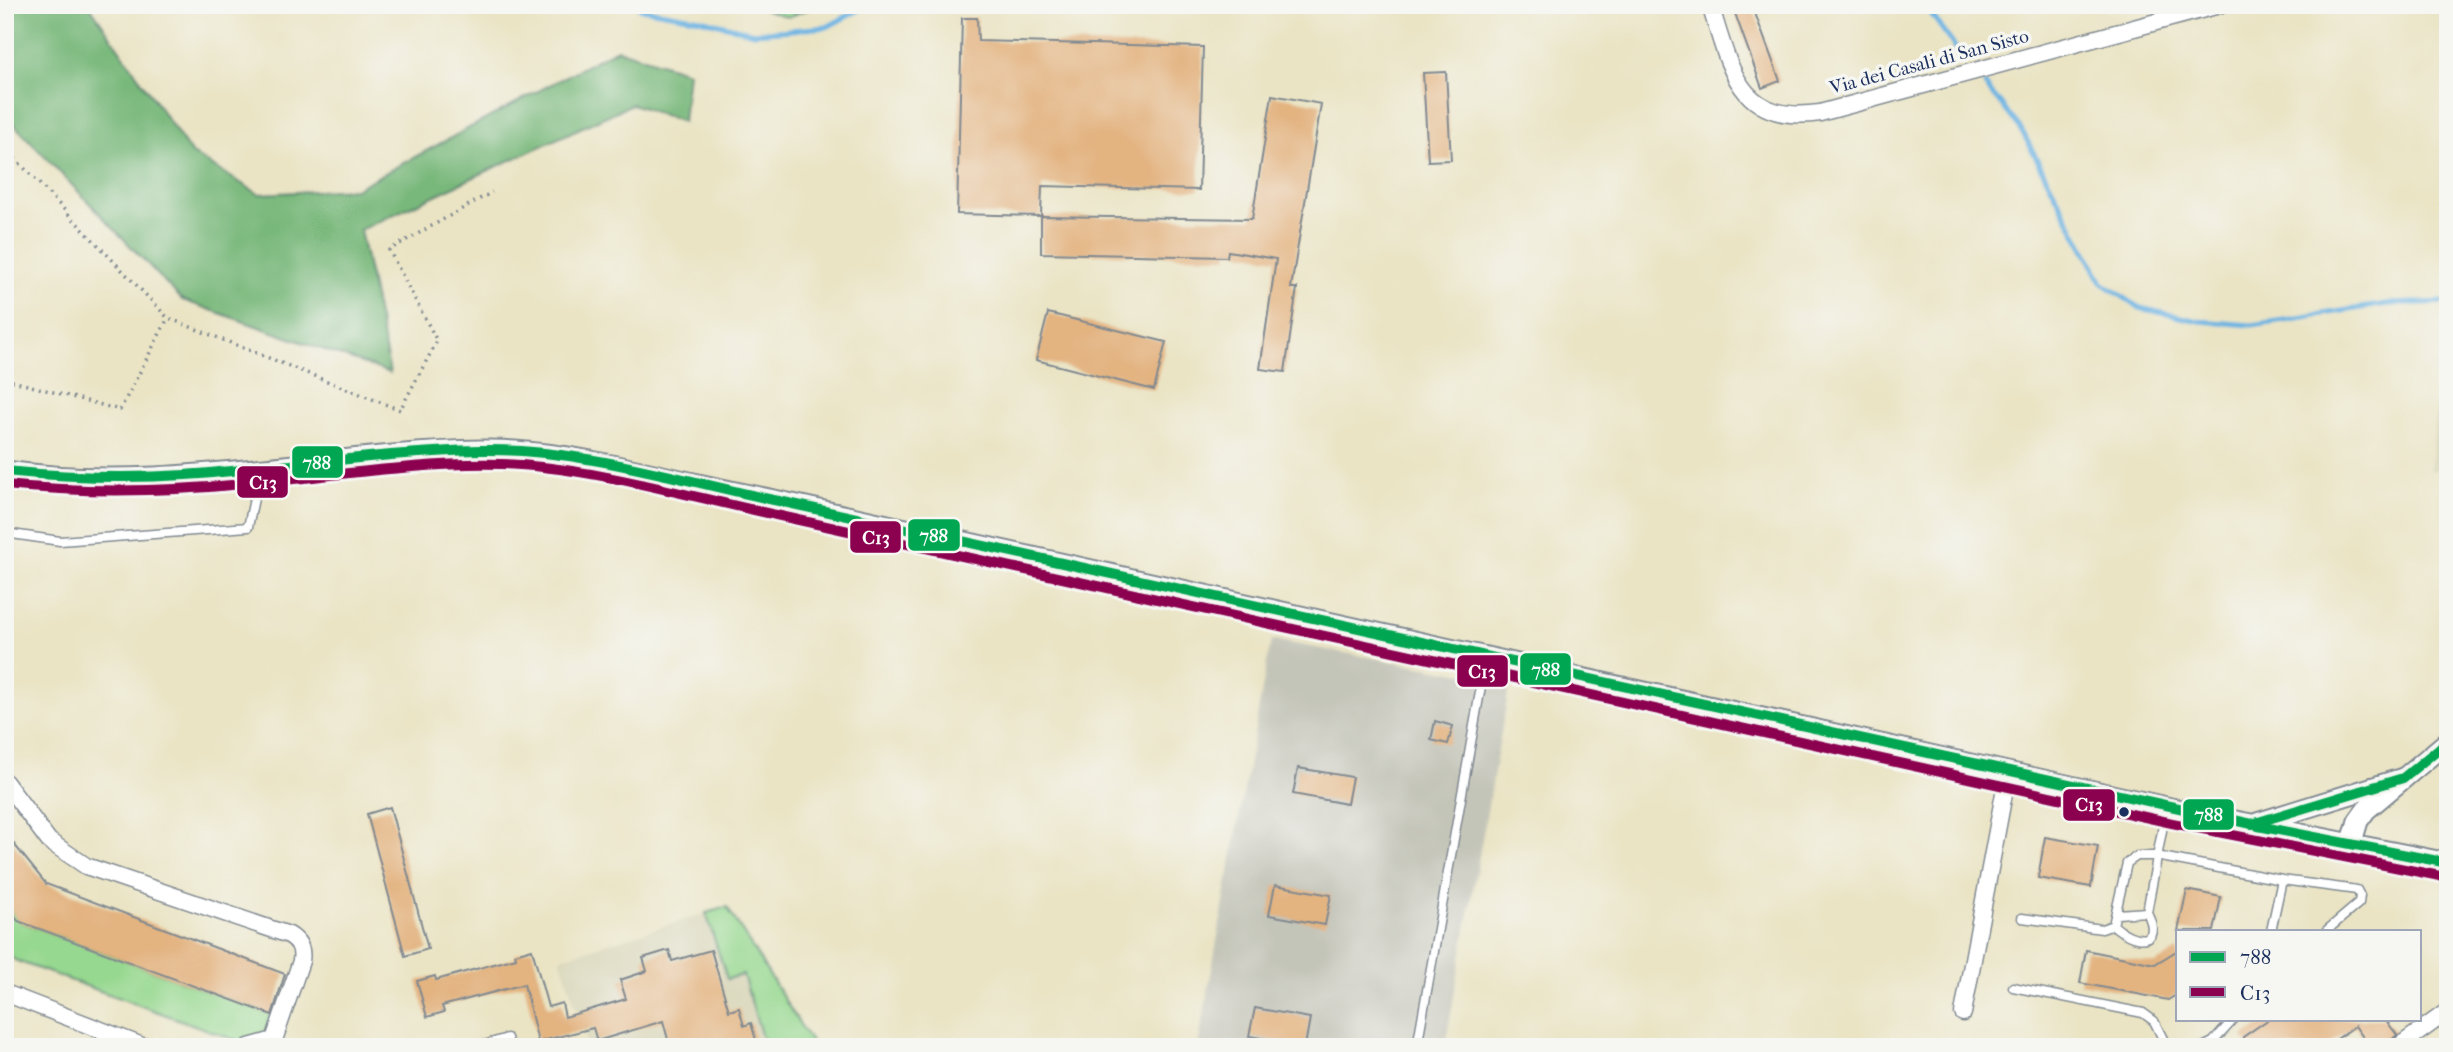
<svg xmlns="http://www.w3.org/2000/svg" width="2453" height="1052" font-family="'IM FELL French Canon',serif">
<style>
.built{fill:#d8d5b7}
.industrial{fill:#c4c5b9}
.green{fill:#96d88f;stroke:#588476;stroke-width:2}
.forest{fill:#78b87a;stroke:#4a746c;stroke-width:2}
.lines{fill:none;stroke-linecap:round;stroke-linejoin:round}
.stream{stroke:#6bb3e3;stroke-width:5}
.building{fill:#e3b380}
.service-casing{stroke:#828a91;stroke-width:11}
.minor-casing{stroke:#828a91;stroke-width:19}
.tertiary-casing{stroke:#828a91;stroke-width:23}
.path{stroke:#828a91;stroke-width:3.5;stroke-dasharray:2 5;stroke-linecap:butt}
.service{stroke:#fff;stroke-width:8}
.minor{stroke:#fff;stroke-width:16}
.tertiary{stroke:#fff;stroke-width:19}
.bus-1-casing{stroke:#f6f6f2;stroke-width:16}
.bus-2-casing{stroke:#f6f6f2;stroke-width:16}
.bus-1{stroke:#00a651;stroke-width:10}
.bus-2{stroke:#8b004f;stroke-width:10}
.bus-dot{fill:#1b2f5e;stroke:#f6f6f2;stroke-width:2.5}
.labels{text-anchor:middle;stroke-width:7;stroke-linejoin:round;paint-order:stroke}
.street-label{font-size:19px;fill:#1b2f5e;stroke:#f6f6f2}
.line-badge{stroke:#f6f6f2;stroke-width:2.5}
.badge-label{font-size:19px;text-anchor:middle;font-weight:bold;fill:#fff}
</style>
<rect width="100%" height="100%" fill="#f6f6f2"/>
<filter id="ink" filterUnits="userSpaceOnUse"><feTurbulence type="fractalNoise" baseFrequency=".0143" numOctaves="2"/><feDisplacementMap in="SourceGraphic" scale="14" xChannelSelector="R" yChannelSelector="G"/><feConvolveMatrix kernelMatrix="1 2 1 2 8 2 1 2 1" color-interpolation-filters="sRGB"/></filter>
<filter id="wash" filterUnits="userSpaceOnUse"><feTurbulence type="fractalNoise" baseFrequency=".00686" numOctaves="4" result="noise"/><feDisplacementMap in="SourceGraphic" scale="28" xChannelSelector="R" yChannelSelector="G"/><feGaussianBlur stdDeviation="1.57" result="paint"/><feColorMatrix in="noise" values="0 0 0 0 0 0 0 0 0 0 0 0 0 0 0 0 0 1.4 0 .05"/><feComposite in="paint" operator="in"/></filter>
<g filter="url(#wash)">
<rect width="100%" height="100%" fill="#eae4c4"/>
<!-- built -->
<g class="built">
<polygon points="2447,317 2448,317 2448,472 2430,470"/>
<polygon points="727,907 814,1047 578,1047 587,1044 560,958"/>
</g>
<!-- industrial -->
<polygon class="industrial" points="1271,640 1510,682 1445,1047 1198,1047"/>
<!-- green -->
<g class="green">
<polygon points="751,5 820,5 788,17"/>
<polygon points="5,903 19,921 273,1015 265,1036 241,1042 17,961 5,954"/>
<polygon points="727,907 814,1047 765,1047 743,975 727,979 706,913"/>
</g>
<!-- forest -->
<polygon class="forest" points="5,5 89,5 191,153 259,194 355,189 617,49 688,72 683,122 632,104 360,230 390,373 182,300 5,115"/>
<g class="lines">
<!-- stream -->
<g class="stream">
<polyline points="637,5 642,9 700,19 754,33 827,27 868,5"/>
<polyline points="1925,5 1964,60"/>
<polyline points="1985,85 2021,129 2102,283 2140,308 2199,321 2252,325 2387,304 2448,302"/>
</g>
</g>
<g id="blocks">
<!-- building -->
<g class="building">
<polygon points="1732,5 1752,5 1780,81 1762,88"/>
<polygon points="962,18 977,18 978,41 1203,47 1199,190 1042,186 1041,216 957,214"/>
<polygon points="1446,72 1451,160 1428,161 1423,73"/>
<polygon points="1272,95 1321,104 1291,288 1297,288 1285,372 1260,369 1276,259 1228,251 1227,257 1041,253 1041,216 1252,219"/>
<polygon points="1048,313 1166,342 1154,390 1036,360"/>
<polygon points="1435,721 1453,726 1448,744 1431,740"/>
<polygon points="1298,768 1352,777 1347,804 1293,794"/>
<polygon points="390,807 428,949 405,956 367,814"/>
<polygon points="5,833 46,884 285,974 272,1015 18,921 5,903"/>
<polygon points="2045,837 2098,846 2091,887 2038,878"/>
<polygon points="1275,885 1331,895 1325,925 1269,915"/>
<polygon points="2187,890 2221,897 2214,931 2178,931"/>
<polygon points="532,949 548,1007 562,1003 565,1017 626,999 620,980 647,971 643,958 669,950 672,961 711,950 729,1011 739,1008 744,1026 751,1023 758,1047 670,1047 663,1021 597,1041 593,1028 538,1042 524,984 442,1006 444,1012 427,1017 417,981 435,976 436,980 516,958 515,954"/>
<polygon points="2086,950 2155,964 2178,950 2178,994 2168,1000 2080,983"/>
<polygon points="1255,1008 1310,1018 1305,1046 1249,1036"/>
<polygon points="2269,1019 2385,1019 2397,1035 2389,1042 2388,1047 2370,1047 2355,1026 2326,1047 2250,1047 2243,1037"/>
</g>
</g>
</g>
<g filter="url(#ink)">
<use href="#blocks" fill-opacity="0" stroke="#828a91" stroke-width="2"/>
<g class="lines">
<defs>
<g id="service">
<polyline points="5,533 60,541 248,527 260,470"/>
<polyline points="2117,914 2147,912"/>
<polyline points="2022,918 2102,929 2113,925 2127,863 2137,856 2156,856 2282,880 2357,890 2360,896 2359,903 2326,931"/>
<path d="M2113 925C2133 943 2164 947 2147 912L2166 809"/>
<polyline points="2271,931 2282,880"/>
<polyline points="2013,987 2143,1013 2154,1021 2167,1047"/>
<polyline points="478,1047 507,1038 510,1047"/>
<polyline points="1417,1047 1486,658"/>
<polyline points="2203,1047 2213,1042 2234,1019"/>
</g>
<g id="minor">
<path d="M1710 5C1730 67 1738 125 1820 113L2219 5"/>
<path d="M5 782 49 841 86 866 289 935C299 941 303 949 301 961L274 1040 249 1047"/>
<polyline points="5,993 145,1047"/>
<polyline points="1963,1013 2008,772"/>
<polyline points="2398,1047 2448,1011"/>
</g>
<g id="tertiary">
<path d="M5 471C163 494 323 453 481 450 538 449 594 461 649 473 692 483 735 492 779 501L2175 809 2448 863"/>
<polyline points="2257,823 2403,778"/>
<polyline points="2351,845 2358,821 2366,810 2448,741"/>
</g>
</defs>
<!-- service casing -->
<use href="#service" class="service-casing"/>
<!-- minor casing -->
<use href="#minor" class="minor-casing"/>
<!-- tertiary casing -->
<use href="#tertiary" class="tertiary-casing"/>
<!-- path -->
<g class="path">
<polyline points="5,148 168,318 400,410 437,341 389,250 492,192"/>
<polyline points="5,379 120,410 168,318"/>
<polyline points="619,1042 621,1047"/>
</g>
<!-- service -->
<use href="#service" class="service"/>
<!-- minor -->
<use href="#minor" class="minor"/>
<!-- tertiary -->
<use href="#tertiary" class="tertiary"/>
<defs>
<g id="bus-1">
<path d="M5 471C65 477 125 479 185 475 284 468 382 452 481 450 580 448 683 481 779 501L2252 824 2403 778 2448 741"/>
<polyline points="2258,826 2448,863"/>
</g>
<path id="bus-2" d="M5 485C85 493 163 492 243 484 328 477 415 462 501 464 593 467 686 496 776 515L2172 823 2445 877"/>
</defs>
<!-- bus-1 casing -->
<use href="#bus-1" class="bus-1-casing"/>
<!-- bus-2 casing -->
<use href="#bus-2" class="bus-2-casing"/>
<!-- bus-1 -->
<use href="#bus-1" class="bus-1"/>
<!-- bus-2 -->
<use href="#bus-2" class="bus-2"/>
</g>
</g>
<!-- markers -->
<circle class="bus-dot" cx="2124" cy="812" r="6"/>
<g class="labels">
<!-- street labels -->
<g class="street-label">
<text transform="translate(1929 61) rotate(-15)" y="7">Via dei Casali di San Sisto</text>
</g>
</g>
<g class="line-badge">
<rect x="291" y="445" width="53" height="34" rx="7" fill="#00a651"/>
<rect x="236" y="465" width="53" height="34" rx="7" fill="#8b004f"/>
<rect x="907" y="518" width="54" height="34" rx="7" fill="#00a651"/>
<rect x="849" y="520" width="53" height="34" rx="7" fill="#8b004f"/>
<rect x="1519" y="652" width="53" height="34" rx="7" fill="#00a651"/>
<rect x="1456" y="654" width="53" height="34" rx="7" fill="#8b004f"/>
<rect x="2062" y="788" width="54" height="34" rx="7" fill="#8b004f"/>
<rect x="2182" y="798" width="53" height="33" rx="7" fill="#00a651"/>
</g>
<g class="badge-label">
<text x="317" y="469">788</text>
<text x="263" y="489">C13</text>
<text x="934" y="542">788</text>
<text x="876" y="544">C13</text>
<text x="1546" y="676">788</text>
<text x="1482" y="678">C13</text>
<text x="2089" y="811">C13</text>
<text x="2209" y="821">788</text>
</g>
<!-- margin -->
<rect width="2453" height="1052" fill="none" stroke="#f6f6f2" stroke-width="28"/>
<!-- legend -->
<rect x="2176" y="930" width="245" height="91" fill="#f6f6f2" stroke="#9ea6b7" stroke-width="2"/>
<rect x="2190" y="952" width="35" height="10" fill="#00a651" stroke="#9ea6b7" stroke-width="2"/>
<text x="2240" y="964" font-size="21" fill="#1b2f5e">788</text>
<rect x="2190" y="987" width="35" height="10" fill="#8b004f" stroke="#9ea6b7" stroke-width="2"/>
<text x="2240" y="1000" font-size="21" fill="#1b2f5e">C13</text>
</svg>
